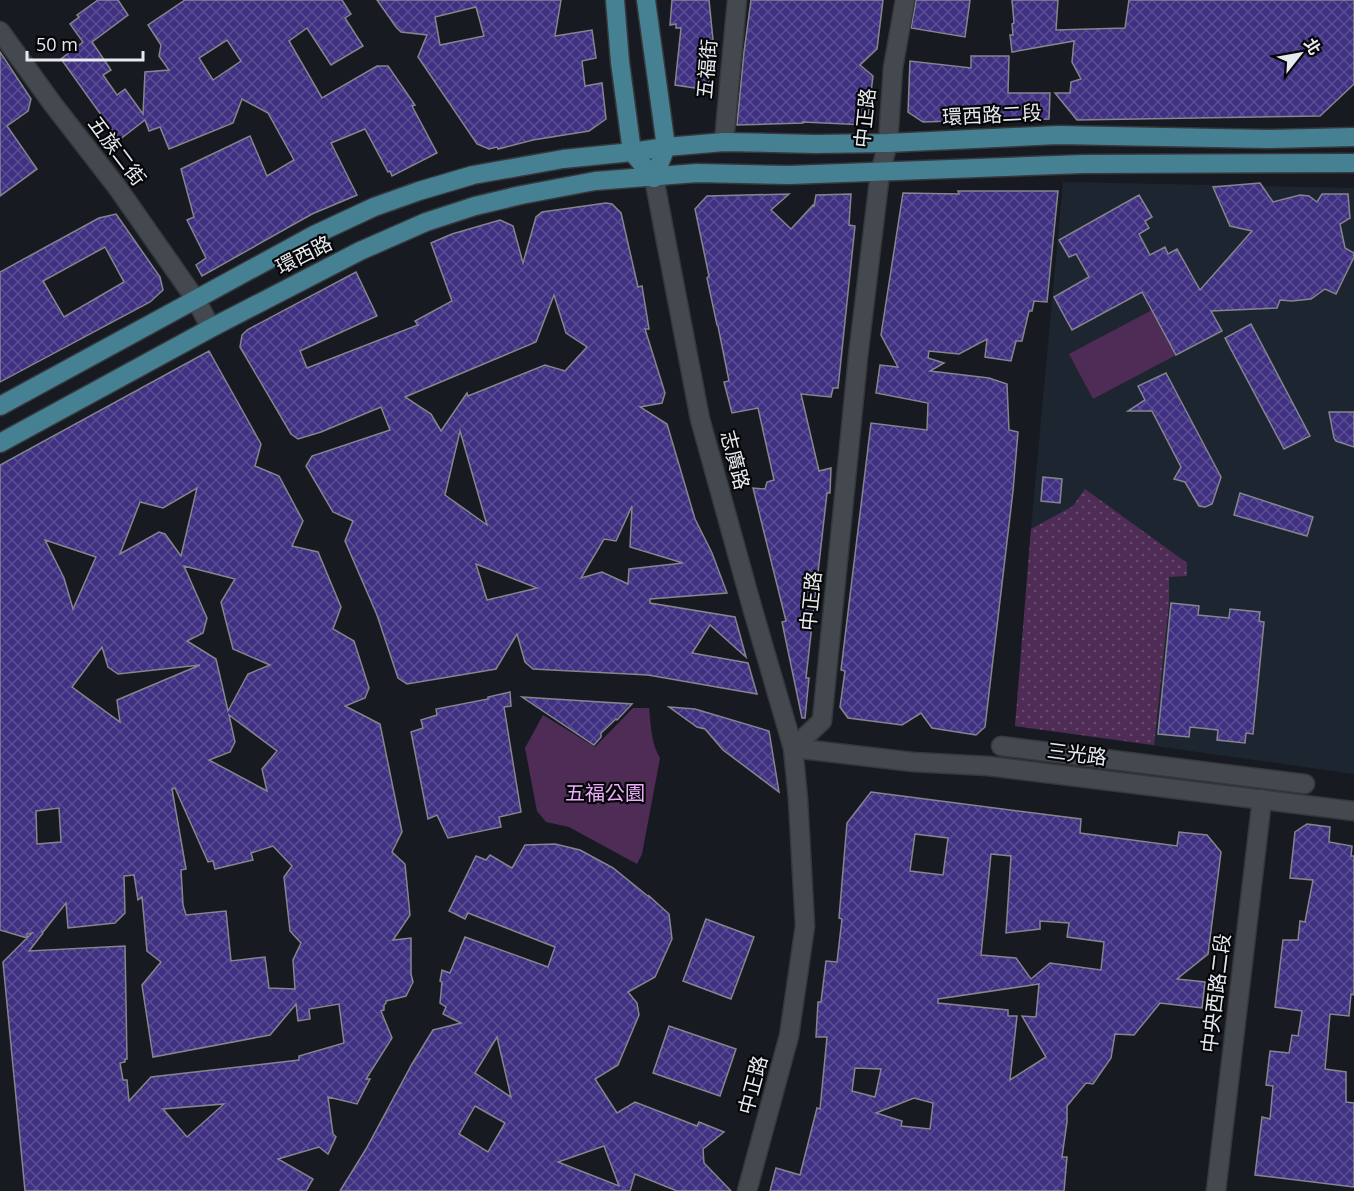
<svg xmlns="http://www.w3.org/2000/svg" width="1354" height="1191" font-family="'Open Sans','Noto Sans TC',sans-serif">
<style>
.built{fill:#1d2630}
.grass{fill:url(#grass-dots)}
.green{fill:#4e2c55}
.building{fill:url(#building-cross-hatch);stroke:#85858e;stroke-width:1.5;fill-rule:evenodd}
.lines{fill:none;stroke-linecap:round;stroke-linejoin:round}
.minor-casing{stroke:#36383c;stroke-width:21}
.major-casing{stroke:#36383c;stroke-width:21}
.minor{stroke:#444950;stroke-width:18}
.major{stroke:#468093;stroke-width:18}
.labels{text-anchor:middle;stroke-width:4.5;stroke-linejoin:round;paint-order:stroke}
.street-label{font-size:20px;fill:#e6e9ed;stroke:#050608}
.park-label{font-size:20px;fill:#eeaefd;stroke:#050608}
</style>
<defs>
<pattern id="grass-dots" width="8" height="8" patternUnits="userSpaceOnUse" patternTransform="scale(1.5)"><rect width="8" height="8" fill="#4e2c55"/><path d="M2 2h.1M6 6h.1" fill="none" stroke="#684b6e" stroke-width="1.8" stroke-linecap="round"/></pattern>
<pattern id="building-cross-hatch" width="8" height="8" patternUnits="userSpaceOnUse" patternTransform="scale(1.5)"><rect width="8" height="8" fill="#3f3081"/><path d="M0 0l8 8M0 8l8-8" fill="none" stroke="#5b4e93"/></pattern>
</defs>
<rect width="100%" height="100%" fill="#171b21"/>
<!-- built -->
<polygon class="built" points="1063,182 1354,188 1354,774 1015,726 1031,529"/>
<!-- grass -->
<polygon class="grass" points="1085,489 1187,563 1187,576 1169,577 1169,603 1154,745 1015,726 1031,529 1073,506"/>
<!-- green -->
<g class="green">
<polygon points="1152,310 1176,355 1093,399 1069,354"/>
<path d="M633 708H649C651 726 651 743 660 758L642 854 637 864 569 827 546 822 537 811 525 748 543 715 595 747Z"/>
</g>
<!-- building -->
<g class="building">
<path d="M98 0H118L128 15 92 42 111 70 103 75 117 95 125 89 143 114 145 72 169 70 159 56 161 45 148 25 185 0H342L351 14 345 18 363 46 331 65 307 28 289 41 322 98 377 66H388L415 105 412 106 437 153 392 176 390 171 388 172 365 129 331 143 357 195 312 214 202 276 196 265 206 258 187 220 194 217 181 169 250 136 267 176 294 160 268 113 242 99 233 123 169 149 160 127 149 131 145 120 119 140 61 59 83 42 70 24 79 17 77 15ZM227 40 241 61 213 80 199 58Z"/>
<path d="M377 0H561L555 36 592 30 596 58 582 61 585 86 602 83 606 119 589 131 533 140 498 149 497 147 489 149 477 144 418 57 427 35 401 32 396 27ZM476 7 484 36 440 45 435 17Z"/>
<polygon points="672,0 709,0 713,40 708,90 675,85 681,28 676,28 676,24 670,25"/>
<polygon points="751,0 883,0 877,49 860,65 873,76 867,125 803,122 803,123 737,125 744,52"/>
<polygon points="916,0 970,0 965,37 911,28"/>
<polygon points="1012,0 1058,0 1056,30 1125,28 1129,0 1354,0 1354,84 1320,116 1077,120 1055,93 1070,93 1071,82 1081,79 1072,62 1074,41 1012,52 1010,35 1013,35 1012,24 1014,23"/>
<polygon points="0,52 31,99 28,111 7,126 37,169 0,196"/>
<polygon points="971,56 1009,56 1008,93 1050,93 1049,119 1011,120 1011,119 923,122 908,112 910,61 971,68"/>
<polygon points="1260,183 1273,202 1300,195 1309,196 1317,202 1322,194 1348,194 1350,218 1340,224 1345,248 1354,253 1354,257 1336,294 1325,289 1311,299 1292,301 1280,300 1277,308 1211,311 1222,331 1176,355 1142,292 1072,330 1054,297 1089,277 1076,254 1069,257 1059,240 1139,195 1152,217 1145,221 1149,228 1139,234 1150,255 1165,247 1168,254 1177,249 1200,290 1252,231 1230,226 1213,187"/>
<polygon points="958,191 1058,191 1047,302 1034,301 1032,311 1029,311 1022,341 1016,341 1011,361 985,357 987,339 959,354 929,351 928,358 944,363 930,371 989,378 1007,384 1009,430 1018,432 1013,491 985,727 976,735 932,728 921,713 902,725 848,718 840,707 845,671 841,670 871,423 927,430 928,403 876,393 880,365 898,367 881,335 903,193 959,194"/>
<polygon points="789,194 771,210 791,229 813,205 814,206 816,195 851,194 849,225 855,226 838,388 833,388 831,397 801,394 819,471 831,468 830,493 827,493 806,678 809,678 805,718 802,718 782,622 786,621 753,488 765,489 767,482 774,480 758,408 732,413 724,382 729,381 718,326 717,325 707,278 709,276 695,209 707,196"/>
<path d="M606 203 612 204 621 213 638 287 642 286 649 329H645L665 393 662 403 640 407 667 424 695 519 712 553 727 593 650 599V603L735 617 746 657 710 625 692 653 748 663 757 694 648 675 533 669 525 662 517 634 496 669 407 684 398 678 377 615 345 541 353 521 333 512 306 466 312 456 390 430 381 407 321 432 298 439 291 434 240 347 242 335 247 330 356 272 377 316 300 351 307 368 418 325 415 321 452 301 431 243 452 234 500 220 513 226 523 263 536 217 542 212ZM554 295 566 333 587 347 565 371 545 365 468 396 467 393 441 431 431 414 405 397 536 342ZM460 431 487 525 445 495ZM632 506 630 547 683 563 629 569 628 584 602 572 581 578 604 539 616 541ZM476 564 537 588 487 600Z"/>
<path d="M116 214 160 277 163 290 150 302 0 382V272L99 218ZM105 247 124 282 64 317 43 281Z"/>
<polygon points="1251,324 1310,436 1284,449 1225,338"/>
<path d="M209 351 261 444 255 466 279 476 303 521 292 546 318 552 341 607 333 629 354 641 369 688 365 698 345 706 380 724 402 832 392 852 405 864 410 915 393 940 411 938V974L413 982 406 996 386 1001V1003L384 1005V1010L381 1011 392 1038 366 1079H370L357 1104 328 1097 333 1134 336 1137 328 1154 319 1147 278 1159 313 1179 306 1191H25L3 962 32 933 27 934V938L0 930V465ZM197 488 181 556 165 534 159 532 120 554 140 502 163 508ZM45 540 96 557 73 609 64 578ZM184 566 235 579 221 602 233 649 270 665 248 674 228 711 216 659 187 641 203 633 207 618ZM102 647 108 667 118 674 200 665 117 700 120 722 72 687ZM229 715 277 751 262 769 267 791 209 760 230 752 235 742ZM175 788 208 862 213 861 215 869 253 860 251 853 273 846 292 866 284 877 290 931 301 943 293 960 295 989 269 988 265 957 231 961 226 911 186 915 183 905 181 870 186 869 172 789ZM59 808 61 842 37 844 36 811ZM134 875 138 900 142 897 147 951 161 962 142 985 153 1057 270 1035 296 1004 298 1021 310 1019 309 1009 339 1004 344 1043 299 1056V1060L151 1077 129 1101 127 1080H123L120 1063 125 1062V1059H127L125 946 29 951 43 933 42 932 44 931 66 903 68 928 115 923 125 913 124 876ZM224 1104 187 1137 163 1109Z"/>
<polygon points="1166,373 1221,477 1212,504 1205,507 1199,506 1185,482 1174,479 1181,467 1152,411 1128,411 1145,400 1138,386"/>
<polygon points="1329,412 1354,412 1354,447 1336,441 1334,438"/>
<polygon points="1043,477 1062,479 1060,503 1041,501"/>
<polygon points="1240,493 1313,517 1307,536 1234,515"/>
<polygon points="1171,603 1199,606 1198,615 1229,618 1230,609 1260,612 1259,621 1264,622 1253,734 1246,733 1245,743 1217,740 1218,730 1190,727 1189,737 1158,734"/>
<polygon points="510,692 511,706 504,707 521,812 499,817 501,827 448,838 437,815 428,819 411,732 423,728 421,720 437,715 436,709 488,699 488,697"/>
<polygon points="522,697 632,704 617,720 616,719 601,733 601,737 594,745"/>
<polygon points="669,707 695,709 769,731 779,792 723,750 705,729 697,727"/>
<path d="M871 792 1081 819 1080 833 1177 846 1179 832 1207 835 1221 852 1208 954 1177 979 1205 982 1202 1008 1160 1003 1134 1035 1115 1034 1111 1058 1093 1084 1086 1083 1067 1106V1122L1062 1157H1067L1064 1191H770L776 1168 800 1175 817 1108 820 1109 827 1037H816L818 1002H821L826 961 837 962 842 919 839 918 847 823ZM915 834 948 838 943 875 910 871ZM991 854 1011 856 1006 933 1040 929V921L1069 923 1067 937 1104 942 1101 970 1050 963 1031 979 1016 958 981 955ZM1039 984 1036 1017 1022 1016 1046 1057 1010 1080 1017 1016H1008V1010L938 1003V999ZM855 1068 881 1069 875 1097 852 1091ZM914 1098 933 1103 930 1129 901 1126 902 1121 876 1113Z"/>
<polygon points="1307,824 1330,827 1329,842 1352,846 1351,856 1354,856 1354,995 1351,994 1349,1016 1330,1014 1325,1069 1346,1072 1346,1102 1354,1103 1354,1187 1255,1175 1262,1117 1270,1119 1273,1086 1266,1085 1270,1051 1289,1053 1292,1035 1298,1036 1302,1011 1275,1007 1283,940 1298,940 1300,921 1305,922 1313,880 1290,878 1295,832"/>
<path d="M555 844 580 850 613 868 649 897V896L669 914 672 939 655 977 628 992 637 1003 639 1015 618 1065 595 1079 617 1113 635 1102 697 1126 699 1122 724 1132 703 1149 704 1163 731 1191H677L635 1174 630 1191H340L366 1149 412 1064 433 1030 461 1023 443 1014 446 1007 440 1003 442 982 440 981 442 970 450 973 465 937 548 967 555 947 468 913 465 919 449 911 476 856 486 860 490 855 512 868 525 845ZM497 1037 511 1097 475 1073ZM475 1106 505 1123 488 1152 459 1134ZM604 1146 619 1186 558 1162Z"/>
<polygon points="706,919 754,937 731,999 683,981"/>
<polygon points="669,1026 736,1049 720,1096 653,1073"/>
</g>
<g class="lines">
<defs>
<g id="minor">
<polyline points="0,31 52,103 117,187 196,300 211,328"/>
<polyline points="724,142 737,0"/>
<polyline points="654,178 700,419 752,607 793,748 798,799 805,926 789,1036 747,1191"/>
<polyline points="1001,746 1305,784"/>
<polyline points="793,748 822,721 858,357 880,173 888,143 893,68 905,0"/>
<polyline points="793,748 913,762 988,766 1354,811"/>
<polyline points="1216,1191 1262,799"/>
</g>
<g id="major">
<polyline points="615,0 620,62 632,152 654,178"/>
<polyline points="646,0 666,147 654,178"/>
<polyline points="0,406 314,235 374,207 419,191 473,175 563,159 632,152 666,147 724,142 816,144 888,143 1058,135 1268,139 1354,137"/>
<polyline points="0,443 211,328 360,251 426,222 475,206 521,195 595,181 697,173 789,175 1083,164 1354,163"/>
</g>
</defs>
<!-- minor casing -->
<use href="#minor" class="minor-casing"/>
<!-- major casing -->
<use href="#major" class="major-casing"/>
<!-- minor -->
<use href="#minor" class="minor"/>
<!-- major -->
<use href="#major" class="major"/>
</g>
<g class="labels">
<!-- street labels -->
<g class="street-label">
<text transform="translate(707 69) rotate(-85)" y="7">五福街</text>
<text transform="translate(992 115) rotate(-3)" y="7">環西路二段</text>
<text transform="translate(865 118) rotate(-84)" y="7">中正路</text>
<text transform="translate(117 151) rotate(53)" y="7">五族二街</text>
<text transform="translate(304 255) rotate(-27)" y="7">環西路</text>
<text transform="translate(735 460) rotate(75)" y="7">志廣路</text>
<text transform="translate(811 601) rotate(-84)" y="7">中正路</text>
<text transform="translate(1077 754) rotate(7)" y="7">三光路</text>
<text transform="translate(1216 993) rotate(-83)" y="7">中央西路二段</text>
<text transform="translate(753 1085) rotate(-75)" y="7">中正路</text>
</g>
<!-- park labels -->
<g class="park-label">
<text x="605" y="800">五福公園</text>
</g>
</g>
<!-- north arrow -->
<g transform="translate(1300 54) rotate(59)" stroke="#050608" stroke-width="4.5" paint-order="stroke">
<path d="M0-4.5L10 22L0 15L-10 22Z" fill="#e6e9ed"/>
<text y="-9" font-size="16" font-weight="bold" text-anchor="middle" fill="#e6e9ed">北</text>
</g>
<!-- scale -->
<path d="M27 51v9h116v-9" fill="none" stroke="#e6e9ed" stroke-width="3"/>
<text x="36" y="51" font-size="18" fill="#e6e9ed" stroke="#050608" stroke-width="4.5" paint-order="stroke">50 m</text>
</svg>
